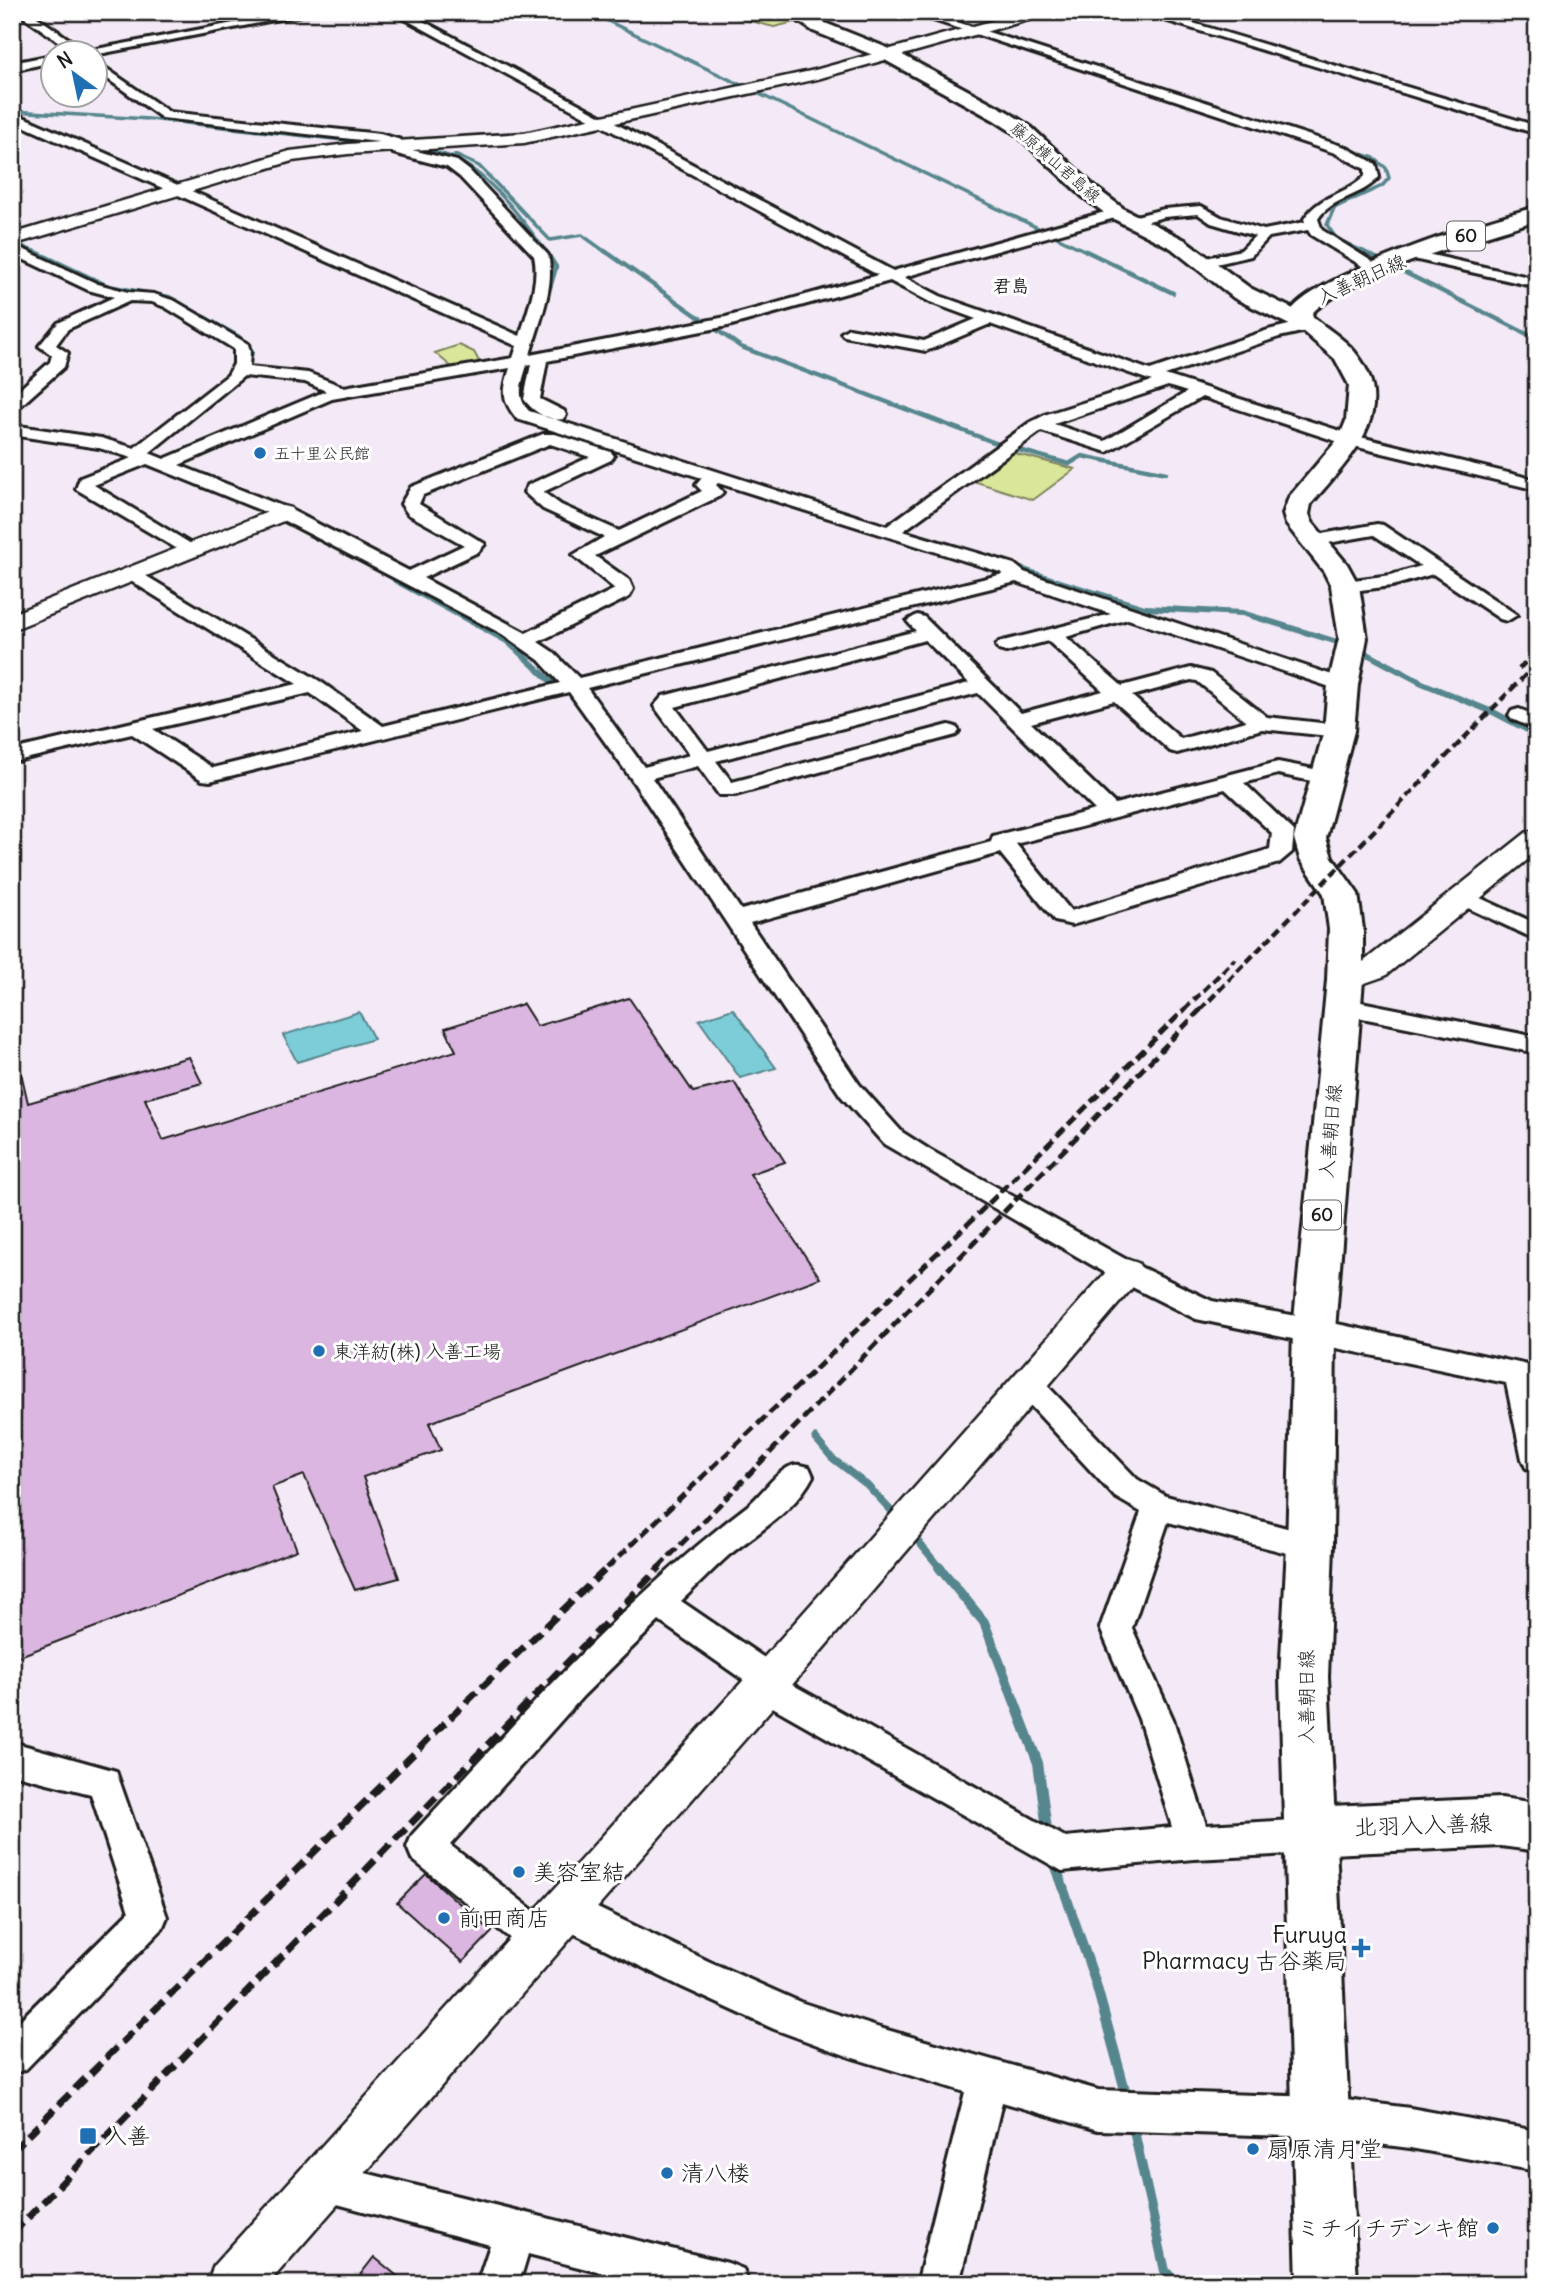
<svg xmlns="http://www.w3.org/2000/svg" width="1549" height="2296" font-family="Delius,'Klee One',sans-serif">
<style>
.green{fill:#dae79a;stroke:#7b825b;stroke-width:2}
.water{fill:#7dcdd8;stroke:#56868d;stroke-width:2}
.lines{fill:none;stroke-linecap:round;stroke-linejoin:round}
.stream-far4{stroke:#56868d;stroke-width:3.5}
.stream-far3{stroke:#56868d;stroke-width:4.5}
.stream-far2{stroke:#56868d;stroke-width:6}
.stream-far1{stroke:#56868d;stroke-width:7}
.stream{stroke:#56868d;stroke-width:10}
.building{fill:#dab6e1;stroke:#1c1c1c;stroke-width:2}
.minor-casing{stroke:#1c1c1c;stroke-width:6}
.tertiary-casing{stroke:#1c1c1c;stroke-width:5}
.secondary-casing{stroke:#1c1c1c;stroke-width:6}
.primary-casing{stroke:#1c1c1c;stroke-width:6}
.minor{fill:#fff;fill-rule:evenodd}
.tertiary{fill:#fff;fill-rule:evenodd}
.secondary{fill:#fff;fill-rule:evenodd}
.primary{fill:#fff;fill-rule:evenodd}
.rail-far2{stroke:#1c1c1c;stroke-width:4.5;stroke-dasharray:9 4.5;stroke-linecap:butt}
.rail-far1{stroke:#1c1c1c;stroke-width:5;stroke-dasharray:11 5;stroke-linecap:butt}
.rail{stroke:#1c1c1c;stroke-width:7;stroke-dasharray:15 7;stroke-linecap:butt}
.poi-dot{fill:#1f6fb2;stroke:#fff;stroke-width:2.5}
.labels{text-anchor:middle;stroke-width:6;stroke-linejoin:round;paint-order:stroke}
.far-street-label{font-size:16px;fill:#1c1c1c;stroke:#fff}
.far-poi-label{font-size:16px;fill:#1c1c1c;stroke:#fff;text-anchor:start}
.shield{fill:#fff;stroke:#606060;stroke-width:2}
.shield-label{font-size:18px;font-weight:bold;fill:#1c1c1c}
.far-neighbourhood-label{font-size:18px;font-weight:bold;fill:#1c1c1c;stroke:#fff}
.street-label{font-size:19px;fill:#1c1c1c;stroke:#fff}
.poi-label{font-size:19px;fill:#1c1c1c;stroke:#fff;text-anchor:start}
.near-street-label{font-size:23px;fill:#1c1c1c;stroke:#fff}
.near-poi-label{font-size:23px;fill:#1c1c1c;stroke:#fff;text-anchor:start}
</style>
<rect width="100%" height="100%" fill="#f4e9f6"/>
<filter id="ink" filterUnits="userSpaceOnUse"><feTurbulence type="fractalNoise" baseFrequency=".0143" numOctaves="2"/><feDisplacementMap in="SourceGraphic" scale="14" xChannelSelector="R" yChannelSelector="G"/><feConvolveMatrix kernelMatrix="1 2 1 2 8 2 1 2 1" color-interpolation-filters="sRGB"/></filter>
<g filter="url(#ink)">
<!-- green -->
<g class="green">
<polygon points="715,12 785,12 799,21 774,27"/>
<polygon points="459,345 474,352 481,365 454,369 435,353"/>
<polygon points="1010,452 1075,469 1033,500 970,480"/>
</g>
<!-- water -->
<g class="water">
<polygon points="733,1009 776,1068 740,1078 699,1020"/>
<polygon points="359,1012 374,1039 297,1062 283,1035"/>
</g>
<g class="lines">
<!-- stream-far4 -->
<g class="stream-far4">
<polyline points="589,12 1090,253"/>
<polyline points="931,12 1374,158 1386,168 1389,178 1382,186 1334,208 1327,225 1336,238 1366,253"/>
<polyline points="12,111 149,119 380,144"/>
<path d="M405 148C421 151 439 151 454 158 492 177 522 219 547 253"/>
<polyline points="433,149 515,143"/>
<polyline points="455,155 479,166 550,240 582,235 607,253"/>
<polyline points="12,241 37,253"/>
</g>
<!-- stream-far3 -->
<g class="stream-far3">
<polyline points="34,251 108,286 169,297 239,337 252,352 246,373"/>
<polyline points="546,251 556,267 519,394 530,409 573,425"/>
<polyline points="605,251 741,347 1001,445 1069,464 1082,456 1166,473"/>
<polyline points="1086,251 1173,293"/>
<polyline points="1362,251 1537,339"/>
<polyline points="149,458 149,466 183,478"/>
<polyline points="226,496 273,516"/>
<polyline points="352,556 398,581"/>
<polyline points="1011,565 1059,581"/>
</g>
<!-- stream-far2 -->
<g class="stream-far2">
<polyline points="395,580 507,641 557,687"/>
<polyline points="1054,580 1145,608 1242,613 1344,644"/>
<polyline points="1358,649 1422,683 1495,713 1537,735"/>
</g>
<!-- stream-far1 -->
<g class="stream-far1">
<polyline points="815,1438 832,1458 867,1485 897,1517"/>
<polyline points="912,1534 940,1568"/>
</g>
<!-- stream -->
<g class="stream">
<polyline points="939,1567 984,1622 1038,1763 1048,1836"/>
<polyline points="1054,1861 1096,1984 1127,2097"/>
<polyline points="1132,2122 1165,2271 1177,2284"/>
</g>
</g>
<!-- building -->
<g class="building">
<polygon points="629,998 693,1092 734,1082 785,1162 750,1174 820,1278 429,1423 441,1450 363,1477 399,1578 355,1590 304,1475 272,1487 297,1550 12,1659 12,1065 19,1064 28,1103 189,1057 202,1083 145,1099 163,1140 456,1051 445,1028 523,1004 537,1026"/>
<polygon points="426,1874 492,1932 463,1962 397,1903"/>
<polygon points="374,2257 407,2284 353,2284"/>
</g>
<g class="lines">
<defs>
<g id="minor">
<polygon points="17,12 30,12 86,51 291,12 316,12 94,55 94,52 73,52"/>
<path d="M392 12H406L893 271 1112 210H1122V216L904 277 940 296 1150 370 1268 330 1297 323H1315L1318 326 1315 329 1279 337 1165 375 1356 436 1537 480V490L1345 444 1202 397 1107 452 1041 431 903 531 1014 564 1024 572 1350 681 1353 685 1350 689H1336L1128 619 1066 637 1122 686 1191 668 1211 673 1267 717 1339 725 1346 727 1349 731 1346 735 1339 737 1262 729 1177 753 1170 751 1114 701 1031 723 1115 804 1278 762 1334 773 1337 778 1334 783 1326 784 1278 774 1244 783 1294 831 1292 852 1279 863 1072 925 1055 921 1000 853 750 923 859 1084 902 1132 930 1150 1136 1265 1212 1301 1314 1319 1537 1367V1471L1526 1468 1522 1459 1506 1383 1196 1319 1116 1279 884 1144 841 1096 630 777 569 692 210 781 202 780 132 734 12 762V750L297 684 126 578 124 574 126 570 133 568 321 682 383 726 560 683 539 660 502 634 277 517 147 464 94 485 201 550 192 555 186 554 76 489 80 478 132 458 99 448 12 435V425L101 438 134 448 228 375 234 364V349L165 307 152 302 130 301 68 329 56 345 68 353 64 367 18 408 12 410V396L50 362 52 355 39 346 58 323 114 297 88 290 12 254V244L98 284 128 292 154 294 175 301 248 344 250 352 249 367 308 373 344 387 513 358 517 346 12 121V112L520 336C527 311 540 282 534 256L460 177 447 167 393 153 390 145 379 142 162 118 94 69V60L169 112 380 134 401 140 404 148 457 161 470 171 548 255C556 286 538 325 530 355L726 317 878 275ZM890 281 930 302 976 319 924 341 849 328 841 333 844 336 926 351 990 324 1152 381 1047 414 1029 423 887 526 529 411C515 396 522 383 527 365L531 364 524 399C532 411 549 422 564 419L566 415 564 411 540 399 547 361 728 326ZM510 368C503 390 501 400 517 419L702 478 696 485 702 491 619 531 561 505 543 492 611 460 614 456 611 452 555 434H543L411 487 401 504 408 514 464 545 409 571 289 509 179 465 332 399ZM244 376 305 382 326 391 164 459 149 453ZM1168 386 1187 392 1105 441 1054 424ZM550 444 590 457 528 485 524 492 543 509 604 537 573 555 615 589 526 633 423 578 478 552 485 544 419 504 423 495ZM718 483 1000 572 1003 574 579 678 553 652 538 642 629 597 633 589 629 580 595 556 720 496 723 492 716 485ZM1016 582 1111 614 999 642 996 646 999 650 1006 652 1048 641 1103 691 1021 713 924 617 917 615 907 621 916 631 663 696 654 706 690 755 644 767 587 688ZM925 640 969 683 708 751 675 707ZM1191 680 1197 681 1246 721 1181 739 1132 696ZM310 693 363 731 213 768 153 729ZM978 693 1095 810 993 836 991 842 741 910 652 778 698 766 719 795H735L956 735 959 731 956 727 949 725 732 782 716 761ZM1225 789 1272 833 1270 849 1071 911 1016 844Z"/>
<path d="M909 12H926L1345 147 1376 164 1379 177C1362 197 1332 197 1318 219L1322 230 1384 269 1382 272H1372L1311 235 1308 230 1269 237 1251 256 1203 267 1198 266 1196 263 1198 260 1241 250 1255 236 1211 223 1198 214 1164 217 1133 225 1126 221 1128 218 1164 209 1201 206 1221 217 1264 230 1305 222 1304 219C1321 193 1345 196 1365 176V169L1335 153Z"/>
<polygon points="982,12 999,12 1018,20 1012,23"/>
<polygon points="1138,12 1156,12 1537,126 1537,134"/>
<polygon points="52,55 52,62 12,71 12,63"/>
<polygon points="1414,251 1537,279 1537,287 1409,258 1407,255"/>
<polygon points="1377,524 1383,525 1517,615 1507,621 1500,619 1433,574 1392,586 1345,592 1338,590 1336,586 1338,582 1391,575 1421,566 1374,535 1311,546 1302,541 1311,536"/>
<polygon points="1519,709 1537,716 1537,730 1512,719 1509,715 1512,711"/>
<polygon points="1465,891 1537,924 1537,940 1457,903 1454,898 1457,893"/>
<polygon points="1341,998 1537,1037 1537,1053 1332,1012 1329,1006 1332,1000"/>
<path d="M1028 1373 1038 1376 1137 1479 1166 1496 1321 1537 1326 1546 1321 1555 1310 1559 1168 1522 1132 1628 1173 1719 1206 1825 1293 1820 1309 1814 1321 1819 1327 1831 1321 1843 1293 1854 1194 1859 1062 1871 753 1696 749 1684 659 1621 583 1696 450 1845 553 1926 558 1939 553 1952 540 1957 527 1952 412 1859 407 1847 412 1835C518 1720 622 1601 746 1507 761 1496 773 1475 789 1467 796 1463 801 1465 809 1467L813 1476C796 1510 758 1532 729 1555 713 1569 697 1586 681 1601L782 1670 786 1681 1065 1837 1172 1827 1139 1719 1100 1628 1141 1512 1115 1497 1018 1392 1013 1384 1018 1376Z"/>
<polygon points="12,1742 116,1771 167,1917 162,1929 26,2069 12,2074 12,2028 129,1912 91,1794 12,1774"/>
<polygon points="566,1893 708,1961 800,2002 880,2028 1098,2090 1322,2097 1410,2108 1537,2131 1537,2171 1410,2148 1322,2137 1098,2130 1002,2102 959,2284 917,2284 965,2092 853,2058 774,2029 682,1987 553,1923 548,1911 553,1899"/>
<polygon points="325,2163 728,2263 743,2269 749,2284 645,2284 528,2254 519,2284 477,2284 490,2245 311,2197 305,2183 311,2169"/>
</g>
<g id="tertiary">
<polygon points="1024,12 1048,12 1046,15 817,79 524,143 348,154 292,161 12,245 12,234 290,151 348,144 524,133 815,70"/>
<polygon points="283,506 291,508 294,513 291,518 12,630 12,614"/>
<polygon points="1537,830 1537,852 1385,976 1345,990 1334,987 1330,980 1334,973 1363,962 1527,832"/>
<polygon points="1126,1259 1138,1263 1144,1272 1138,1281 780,1699 268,2284 207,2284 214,2265 750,1673 1114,1263"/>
</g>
<g id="secondary">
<polygon points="785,12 805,12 825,23 895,51 1008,112 1031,127 1096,188 1124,209 1185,240 1250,288 1318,321 1321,326 1318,331 1302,331 1234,298 1171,248 1110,217 1082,196 1017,135 994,120 883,59 813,31"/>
<polygon points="1501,1798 1537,1803 1537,1851 1501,1846 1309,1855 1291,1848 1283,1831 1291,1814 1309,1807"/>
</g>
<path id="primary" d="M1537 207V220C1481 238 1352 274 1312 313L1313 317C1326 328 1343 338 1354 351 1403 410 1348 460 1311 504L1309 514 1312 522 1347 564 1359 586 1367 638 1358 685 1354 731 1326 838 1332 857 1358 894 1363 929V980L1335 1330 1333 1546 1328 1677 1357 2284H1297L1280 1677 1287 1546 1293 1330 1327 980 1329 929 1324 894 1300 859 1294 838 1324 731 1328 685 1339 638 1331 586 1324 572 1286 524 1283 514 1289 497 1339 438 1346 421 1349 385 1335 359 1294 324 1290 312C1316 274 1487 219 1537 207Z"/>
</defs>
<!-- minor casing -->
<use href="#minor" class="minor-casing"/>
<!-- tertiary casing -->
<use href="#tertiary" class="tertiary-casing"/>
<!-- secondary casing -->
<use href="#secondary" class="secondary-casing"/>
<!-- primary casing -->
<use href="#primary" class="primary-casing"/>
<!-- minor -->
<use href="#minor" class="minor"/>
<!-- tertiary -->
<use href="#tertiary" class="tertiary"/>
<!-- secondary -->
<use href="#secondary" class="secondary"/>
<!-- primary -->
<use href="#primary" class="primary"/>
<!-- rail-far2 -->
<g class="rail-far2">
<polyline points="1519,669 1537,650"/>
<polyline points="1184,1010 1235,959"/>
<polyline points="1200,1010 1537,663"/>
</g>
<!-- rail-far1 -->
<g class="rail-far1">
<polyline points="607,1568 974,1218 1186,1008"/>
<polyline points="658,1568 1202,1008"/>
</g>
<!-- rail -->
<g class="rail">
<polyline points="12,2151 454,1714 608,1567"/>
<polyline points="12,2234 660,1567"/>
</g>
</g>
</g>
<!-- markers -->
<g class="poi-dot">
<circle cx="260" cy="453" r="7"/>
<circle cx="319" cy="1351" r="7"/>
<circle cx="519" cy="1872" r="7"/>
<circle cx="444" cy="1918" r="7"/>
<path d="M1357.5 1937.5h7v7h7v7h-7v7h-7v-7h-7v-7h7z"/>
<rect x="79" y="2127" width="18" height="18" rx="3.5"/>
<circle cx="1253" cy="2149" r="7"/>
<circle cx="667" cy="2173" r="7"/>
<circle cx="1493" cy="2228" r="7"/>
</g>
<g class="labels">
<!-- far-street labels -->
<g class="far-street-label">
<text transform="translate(1056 162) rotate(41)" y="6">藤原横山君島線</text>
</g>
<!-- far-poi labels -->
<g class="far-poi-label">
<text x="274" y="459">五十里公民館</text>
</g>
<!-- shield labels -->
<g class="shield">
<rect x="1447" y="221.5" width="38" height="29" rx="5"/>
<rect x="1303" y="1200.5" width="38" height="29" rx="5"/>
</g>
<g class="shield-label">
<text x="1466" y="242">60</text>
<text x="1322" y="1221">60</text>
</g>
<!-- far-neighbourhood labels -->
<g class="far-neighbourhood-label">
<text x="1011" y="292">君島</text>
</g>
<!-- street labels -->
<g class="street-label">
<text transform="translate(1361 279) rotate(-24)" y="7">入善朝日線</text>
<text transform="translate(1330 1131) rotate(-85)" y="7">入善朝日線</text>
<text transform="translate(1306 1697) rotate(-90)" y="7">入善朝日線</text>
</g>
<!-- poi labels -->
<g class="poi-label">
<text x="333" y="1358">東洋紡(株) 入善工場</text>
</g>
<!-- near-street labels -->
<g class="near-street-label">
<text transform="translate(1423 1825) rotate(-2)" y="8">北羽入入善線</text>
</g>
<!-- near-poi labels -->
<g class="near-poi-label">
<text x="533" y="1880">美容室結</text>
<text x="458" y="1926">前田商店</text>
<text x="1347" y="1943" text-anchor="end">Furuya<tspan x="1347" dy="26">Pharmacy 古谷薬局</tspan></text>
<text x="104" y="2144">入善</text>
<text x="1267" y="2157">扇原清月堂</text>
<text x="681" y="2181">清八楼</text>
<text x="1479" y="2236" text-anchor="end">ミチイチデンキ館</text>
</g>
</g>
<!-- margin -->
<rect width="1549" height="2296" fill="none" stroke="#fff" stroke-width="42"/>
<rect x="21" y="21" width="1507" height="2254" fill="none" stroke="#1c1c1c" stroke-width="2.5" filter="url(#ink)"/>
<!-- north arrow -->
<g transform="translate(74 74) rotate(327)"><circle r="33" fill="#ffffff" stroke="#a4a4a4" stroke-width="2"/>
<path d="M0-5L12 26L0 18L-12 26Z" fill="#1f6fb2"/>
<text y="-10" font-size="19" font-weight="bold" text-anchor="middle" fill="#1c1c1c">N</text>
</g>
</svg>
